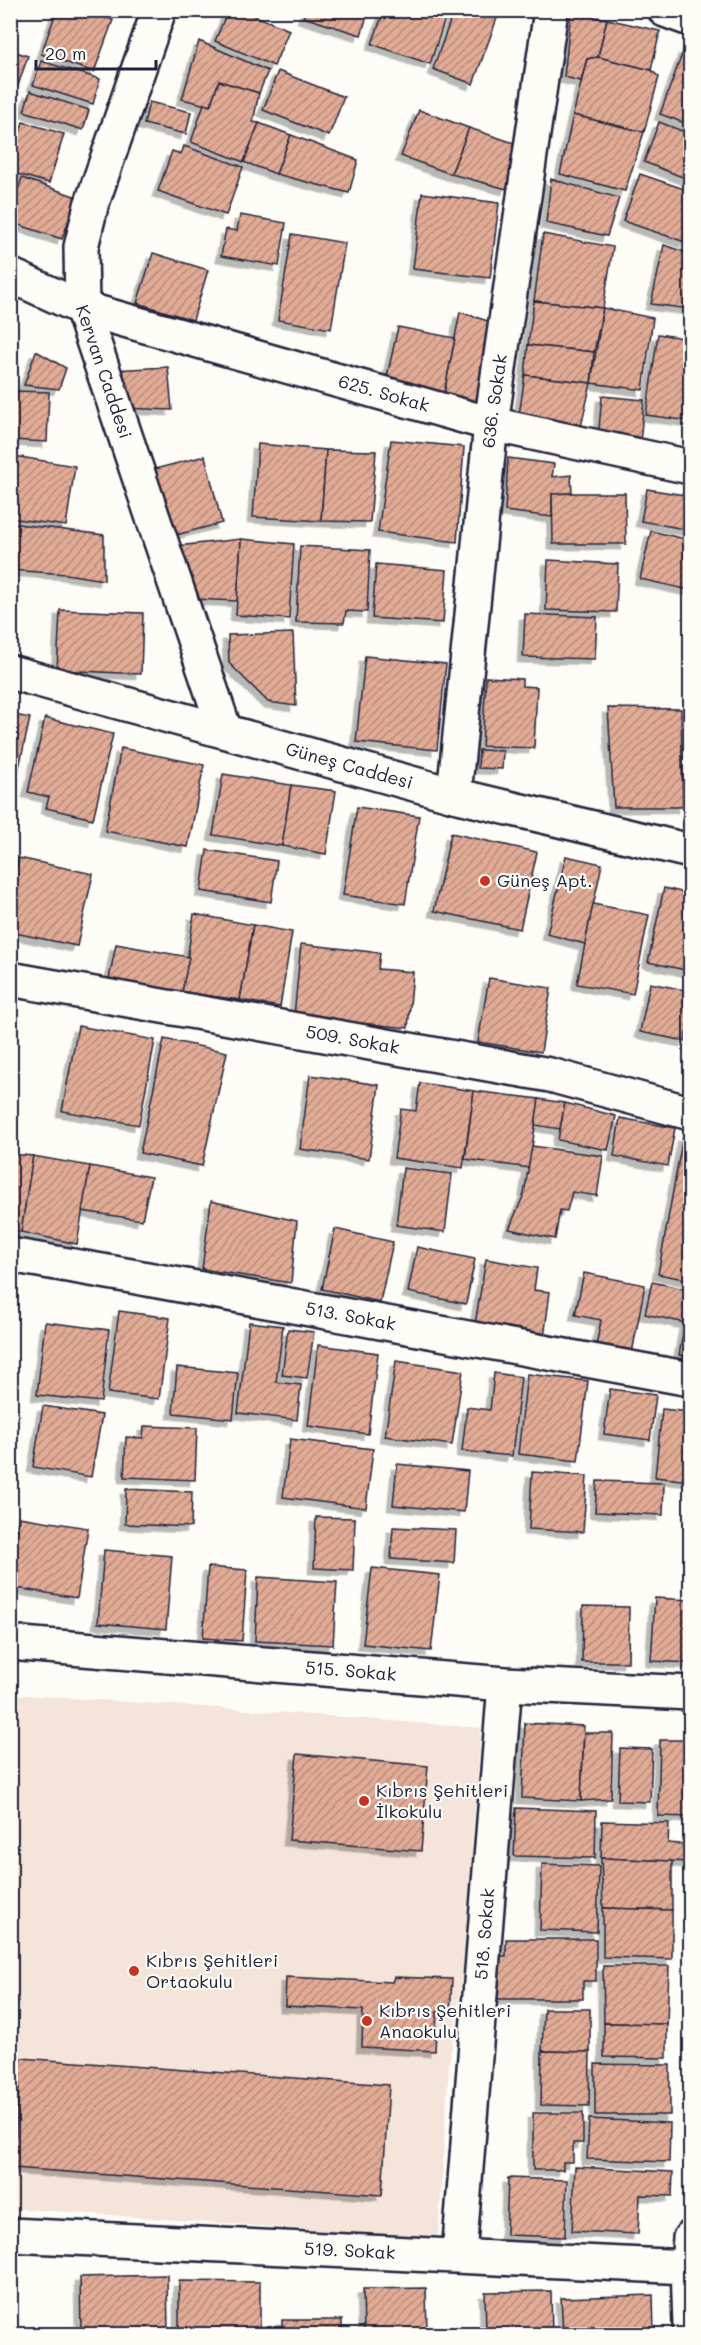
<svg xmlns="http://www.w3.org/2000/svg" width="701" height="2345" font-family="Mali,sans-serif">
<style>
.built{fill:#f5e4da}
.building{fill:url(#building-hatch);stroke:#22223b;stroke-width:1.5;filter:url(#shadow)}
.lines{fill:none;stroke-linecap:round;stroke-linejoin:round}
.minor-casing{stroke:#22223b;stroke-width:38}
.minor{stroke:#fdfcf7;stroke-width:33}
.poi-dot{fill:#c8321e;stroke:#fdfcf7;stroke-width:2}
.labels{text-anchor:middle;stroke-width:4.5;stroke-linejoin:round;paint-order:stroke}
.street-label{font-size:18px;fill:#22223b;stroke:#fdfcf7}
.poi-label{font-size:18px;fill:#22223b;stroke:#fdfcf7;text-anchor:start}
</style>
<defs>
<pattern id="building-hatch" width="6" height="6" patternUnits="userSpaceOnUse" patternTransform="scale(1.5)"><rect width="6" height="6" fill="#e1ab96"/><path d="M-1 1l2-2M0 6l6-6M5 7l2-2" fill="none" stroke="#b68b7c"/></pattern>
<filter id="shadow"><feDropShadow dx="-5.5" dy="5.5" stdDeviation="0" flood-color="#0004"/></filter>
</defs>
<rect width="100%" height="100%" fill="#fdfcf7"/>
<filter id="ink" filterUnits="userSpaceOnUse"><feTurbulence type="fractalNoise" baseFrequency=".0167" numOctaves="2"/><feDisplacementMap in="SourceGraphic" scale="12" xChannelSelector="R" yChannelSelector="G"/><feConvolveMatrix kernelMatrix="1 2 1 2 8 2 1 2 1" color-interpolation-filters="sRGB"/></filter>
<g filter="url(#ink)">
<!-- built -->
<polygon class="built" points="10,1694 263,1711 481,1728 462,1976 449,2065 438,2239 11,2208"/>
<!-- building -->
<g class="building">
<polygon points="57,10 84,10 113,20 94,72 41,54"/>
<polygon points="228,10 241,10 289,30 274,66 215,41"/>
<polygon points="306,10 369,10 361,35 303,17"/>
<polygon points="384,10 448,10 430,64 372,44"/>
<polygon points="454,10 500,10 473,84 433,69"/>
<polygon points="571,12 607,19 598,57 587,59 581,81 564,77"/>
<polygon points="607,19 660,31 651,70 598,57"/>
<polygon points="199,41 268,71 259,93 219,81 210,106 182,99"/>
<polygon points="684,49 690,52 690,125 660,114"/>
<polygon points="10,50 28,56 10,109"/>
<polygon points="598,57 651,70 659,77 644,132 573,115 587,59"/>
<polygon points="41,61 100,79 93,104 33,85"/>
<polygon points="278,71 344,97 329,136 263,110"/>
<polygon points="219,81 259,93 253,122 259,123 244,162 191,142 204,104 210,106"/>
<polygon points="30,91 89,110 83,130 24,111"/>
<polygon points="149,102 191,112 186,134 144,124"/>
<polygon points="419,110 469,128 451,174 401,156"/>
<polygon points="573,115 644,132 625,191 560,174"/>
<polygon points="23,122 64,134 49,183 10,172 10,164"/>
<polygon points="659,122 690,134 690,180 644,162"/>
<polygon points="259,123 291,135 276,174 244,162"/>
<polygon points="469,128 520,145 507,189 451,174"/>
<polygon points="291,135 358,160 349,193 276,174"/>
<polygon points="184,146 243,167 226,215 158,191 172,151 181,154"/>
<polygon points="640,174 690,191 690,227 685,242 623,221"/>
<polygon points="22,178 77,197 62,239 10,222 10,213"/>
<polygon points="551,179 619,198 607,236 546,223"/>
<polygon points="422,193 499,203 490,278 413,269"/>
<polygon points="240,215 286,223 279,266 221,256 226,229 237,231"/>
<polygon points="292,234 345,243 331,329 278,320"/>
<polygon points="543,234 613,247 603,308 534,301"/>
<polygon points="664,245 690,254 690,309 651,304"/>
<polygon points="153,253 208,270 193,320 137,303"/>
<polygon points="534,301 603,308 594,352 528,345"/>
<polygon points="603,308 653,318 643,390 591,383"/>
<polygon points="460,312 494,323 479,404 444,393"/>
<polygon points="398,327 455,338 444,393 386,381"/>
<polygon points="658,334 690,339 690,421 646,415"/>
<polygon points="528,345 594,352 591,383 525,375"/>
<polygon points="36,351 66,368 59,389 24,385"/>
<polygon points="168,367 172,410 123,408 113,370"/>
<polygon points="525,375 591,383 580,431 518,422"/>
<polygon points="13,391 49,392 47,442 11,440"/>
<polygon points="602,396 644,400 640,444 598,439"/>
<polygon points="391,440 464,447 457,542 378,532"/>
<polygon points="258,444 326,450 321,521 253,517"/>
<polygon points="326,450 376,451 370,522 321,521"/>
<polygon points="14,456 75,466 66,526 10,518 10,478"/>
<polygon points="205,456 222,523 172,536 155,469"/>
<polygon points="508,458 554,464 552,477 571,475 572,493 552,494 552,517 505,511"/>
<polygon points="647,489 690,496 690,530 641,521"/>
<polygon points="572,493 625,493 626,544 553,544 552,494"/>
<polygon points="10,523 104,535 104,580 66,574 10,570"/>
<polygon points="651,531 690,540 690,590 640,579"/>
<polygon points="241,539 294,544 289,619 236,615"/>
<polygon points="241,539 237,601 193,599 177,546"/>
<polygon points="300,546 370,550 367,612 346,611 344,623 296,622"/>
<polygon points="548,560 618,564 616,612 546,610"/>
<polygon points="376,564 447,570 443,623 372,618"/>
<polygon points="10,582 17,582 12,640 10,640"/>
<polygon points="60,610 143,613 141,674 57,670"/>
<polygon points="525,614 597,617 595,659 523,657"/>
<polygon points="293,633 296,706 268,702 229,663 228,635"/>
<polygon points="365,656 446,664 437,750 356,742"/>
<polygon points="486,677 522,679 522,686 537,687 534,748 482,746"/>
<polygon points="608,708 681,709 683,807 614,807"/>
<polygon points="10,714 30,718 16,781 10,779"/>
<polygon points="45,718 113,734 93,819 46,808 49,797 28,792"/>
<polygon points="121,748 204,765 188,847 105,831"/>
<polygon points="479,750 503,751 502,769 478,768"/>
<polygon points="223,774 291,785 282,846 213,835"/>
<polygon points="291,785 336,791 326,854 282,846"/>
<polygon points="10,799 16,800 10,823"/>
<polygon points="357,807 419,816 405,904 343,895"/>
<polygon points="451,833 537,852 520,929 434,911"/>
<polygon points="207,850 277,861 271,902 201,891"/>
<polygon points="566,856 602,864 585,944 547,934"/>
<polygon points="19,858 93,874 77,946 10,932 10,896"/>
<polygon points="664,888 690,894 690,971 648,962"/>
<polygon points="593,904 649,915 633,994 577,984"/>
<polygon points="194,914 253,925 240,1000 182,992"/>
<polygon points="253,925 292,932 280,1007 240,1000"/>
<polygon points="116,944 189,957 182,992 109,979"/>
<polygon points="301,944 380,953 378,969 413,972 408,1028 294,1016"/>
<polygon points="489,978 551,988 541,1052 478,1042"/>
<polygon points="650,983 690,991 690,1014 685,1041 640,1032"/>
<polygon points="78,1026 155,1040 139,1125 62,1111"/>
<polygon points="164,1039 227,1052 202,1166 140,1153"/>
<polygon points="310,1075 379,1085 369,1159 300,1149"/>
<polygon points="420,1083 474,1091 463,1168 394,1158 401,1109 416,1111"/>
<polygon points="474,1091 539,1099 529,1168 465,1159"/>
<polygon points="539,1099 565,1103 560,1129 535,1125"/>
<polygon points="565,1103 616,1116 608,1150 558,1140"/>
<polygon points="620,1118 675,1128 668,1166 614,1156"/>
<polygon points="683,1136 690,1137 689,1280 658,1274"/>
<polygon points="532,1146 603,1156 597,1196 572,1192 567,1211 560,1210 555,1239 509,1229 524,1194"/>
<polygon points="10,1154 33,1156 21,1232 10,1231"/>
<polygon points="33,1156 90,1166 77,1244 21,1232"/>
<polygon points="90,1166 151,1177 142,1220 82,1211"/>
<polygon points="403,1168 452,1174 445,1232 396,1225"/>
<polygon points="211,1201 297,1221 291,1283 202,1269"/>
<polygon points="335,1229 393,1242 380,1302 322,1289"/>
<polygon points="417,1247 475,1259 466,1304 408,1292"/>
<polygon points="486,1259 537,1268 534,1290 550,1292 544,1338 475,1324"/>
<polygon points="584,1273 645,1285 632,1353 596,1346 601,1320 575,1315"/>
<polygon points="652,1282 690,1290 690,1324 645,1314"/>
<polygon points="119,1311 170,1318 159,1399 108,1393"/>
<polygon points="45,1322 109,1330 101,1402 37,1395"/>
<polygon points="249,1322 283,1326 276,1382 301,1385 297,1420 238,1413"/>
<polygon points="685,1322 690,1324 690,1356 679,1355"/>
<polygon points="288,1329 314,1332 307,1378 282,1375"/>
<polygon points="318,1345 378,1353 368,1434 308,1426"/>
<polygon points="396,1361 463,1371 452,1445 385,1436"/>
<polygon points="177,1367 238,1373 233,1419 173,1413"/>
<polygon points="494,1373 521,1377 512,1456 462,1451 467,1407 490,1410"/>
<polygon points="527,1374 588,1381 578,1461 518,1454"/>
<polygon points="610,1389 656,1395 650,1440 604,1434"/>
<polygon points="43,1406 102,1415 91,1477 33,1467"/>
<polygon points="662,1409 690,1412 690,1481 655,1477"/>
<polygon points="144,1426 197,1428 195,1480 124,1477 126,1437 143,1438"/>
<polygon points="290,1439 373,1449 366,1508 283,1497"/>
<polygon points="397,1464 468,1471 464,1512 393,1505"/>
<polygon points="532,1472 587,1476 583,1532 529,1529"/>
<polygon points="597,1481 664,1483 663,1515 595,1512"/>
<polygon points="10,1482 16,1482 10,1526"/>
<polygon points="126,1489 192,1492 191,1527 125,1524"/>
<polygon points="19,1517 88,1528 77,1598 10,1587 10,1573"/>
<polygon points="316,1517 355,1518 353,1570 314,1568"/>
<polygon points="393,1527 456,1530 454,1563 391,1559"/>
<polygon points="104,1550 172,1556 166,1629 98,1623"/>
<polygon points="208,1567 247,1570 242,1641 203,1638"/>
<polygon points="372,1568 440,1575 431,1651 363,1644"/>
<polygon points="258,1577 337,1582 333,1645 255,1641"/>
<polygon points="655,1598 690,1600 690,1663 651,1661"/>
<polygon points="583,1606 629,1607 628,1662 582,1662"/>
<polygon points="525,1723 584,1726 581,1801 522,1798"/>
<polygon points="584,1733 613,1733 611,1799 581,1801"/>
<polygon points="660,1740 690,1740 690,1817 658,1816"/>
<polygon points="620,1748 652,1749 650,1802 618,1801"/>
<polygon points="297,1754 428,1766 421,1851 289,1840"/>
<polygon points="516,1808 596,1811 595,1858 514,1856"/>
<polygon points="602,1821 669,1823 668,1843 690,1845 690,1862 601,1858"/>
<polygon points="601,1858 672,1861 672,1910 603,1908"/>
<polygon points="542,1864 599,1866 597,1932 540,1930"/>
<polygon points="603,1908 672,1910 672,1959 603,1957"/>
<polygon points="506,1939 596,1939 596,1981 583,1981 583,1999 498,1999 498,1956 506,1956"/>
<polygon points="603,1966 669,1966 667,2024 604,2023"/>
<polygon points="286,1977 392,1982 394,1977 452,1979 450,2013 437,2012 435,2051 362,2047 363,2010 285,2006"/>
<polygon points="544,2009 590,2009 590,2052 542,2051"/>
<polygon points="604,2023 667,2024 667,2058 604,2057"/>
<polygon points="542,2051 590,2052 589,2106 541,2105"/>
<polygon points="21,2058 389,2085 382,2195 13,2168"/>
<polygon points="595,2064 670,2065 670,2115 595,2115"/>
<polygon points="533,2113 583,2113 583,2143 573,2143 573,2162 563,2162 563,2170 533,2170"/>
<polygon points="589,2119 670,2123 669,2162 587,2159"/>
<polygon points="575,2167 673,2172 672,2196 640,2195 638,2234 572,2231"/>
<polygon points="508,2178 567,2180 565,2237 506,2235"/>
<polygon points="167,2275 168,2334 81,2334 80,2277"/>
<polygon points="179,2281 260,2282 260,2332 179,2330"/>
<polygon points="426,2288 427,2334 364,2334 363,2289"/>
<polygon points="551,2291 552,2334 486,2334 485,2292"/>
<polygon points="653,2295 654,2334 563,2334 561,2298"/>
<rect x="282" y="2320" width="60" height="14"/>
</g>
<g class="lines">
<defs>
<g id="minor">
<path id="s1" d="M159 10 91 206 81 247 82 308 225 731"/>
<polyline points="665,10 690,19"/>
<path id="s2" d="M10 275 82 308 491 424 690 467"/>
<path id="s3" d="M10 672 454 795 690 851"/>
<path id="s4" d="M454 795 491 424 551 10"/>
<path id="s5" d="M10 979 550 1075 690 1113"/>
<path id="s6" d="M10 1255 131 1276 690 1379"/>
<path id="s7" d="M10 1643 505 1684 690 1693"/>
<path id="s8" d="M10 2235 688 2267"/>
<polyline points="690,2238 688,2267 690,2325"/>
<path id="s9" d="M459 2255 505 1684"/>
</g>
</defs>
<!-- minor casing -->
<use href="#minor" class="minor-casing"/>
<!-- minor -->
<use href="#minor" class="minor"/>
</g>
</g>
<!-- markers -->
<g class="poi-dot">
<circle cx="485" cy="881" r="6"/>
<circle cx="364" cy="1801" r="6"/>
<circle cx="134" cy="1971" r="6"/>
<circle cx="367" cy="2021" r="6"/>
</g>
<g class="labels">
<!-- street labels -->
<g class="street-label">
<text dy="6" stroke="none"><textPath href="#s1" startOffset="378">Kervan Caddesi</textPath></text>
<text dy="6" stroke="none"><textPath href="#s2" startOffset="393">625. Sokak</textPath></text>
<text dy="6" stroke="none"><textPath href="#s4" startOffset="396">636. Sokak</textPath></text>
<text dy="6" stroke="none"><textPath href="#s3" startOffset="352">Güneş Caddesi</textPath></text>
<text dy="6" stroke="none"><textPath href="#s5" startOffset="348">509. Sokak</textPath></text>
<text dy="6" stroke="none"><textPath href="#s6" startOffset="346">513. Sokak</textPath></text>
<text dy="6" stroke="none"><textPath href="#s7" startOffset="342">515. Sokak</textPath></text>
<text dy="6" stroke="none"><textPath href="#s9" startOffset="322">518. Sokak</textPath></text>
<text dy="6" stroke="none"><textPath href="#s8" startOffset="340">519. Sokak</textPath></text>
</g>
<!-- poi labels -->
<g class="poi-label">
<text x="497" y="887">Güneş Apt.</text>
<text x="376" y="1797">Kıbrıs Şehitleri<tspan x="376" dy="21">İlkokulu</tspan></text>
<text x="146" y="1967">Kıbrıs Şehitleri<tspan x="146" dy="21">Ortaokulu</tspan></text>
<text x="379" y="2017">Kıbrıs Şehitleri<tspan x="379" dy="21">Anaokulu</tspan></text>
</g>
</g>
<!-- margin -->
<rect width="701" height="2345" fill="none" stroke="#fdfcf7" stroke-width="36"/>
<rect x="18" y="18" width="665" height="2309" fill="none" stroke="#22223b" stroke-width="2" filter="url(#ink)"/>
<!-- scale -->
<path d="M36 60v9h120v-9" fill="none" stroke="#22223b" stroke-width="3"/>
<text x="45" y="60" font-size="18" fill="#22223b" stroke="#fdfcf7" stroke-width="4.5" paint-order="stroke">20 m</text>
</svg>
